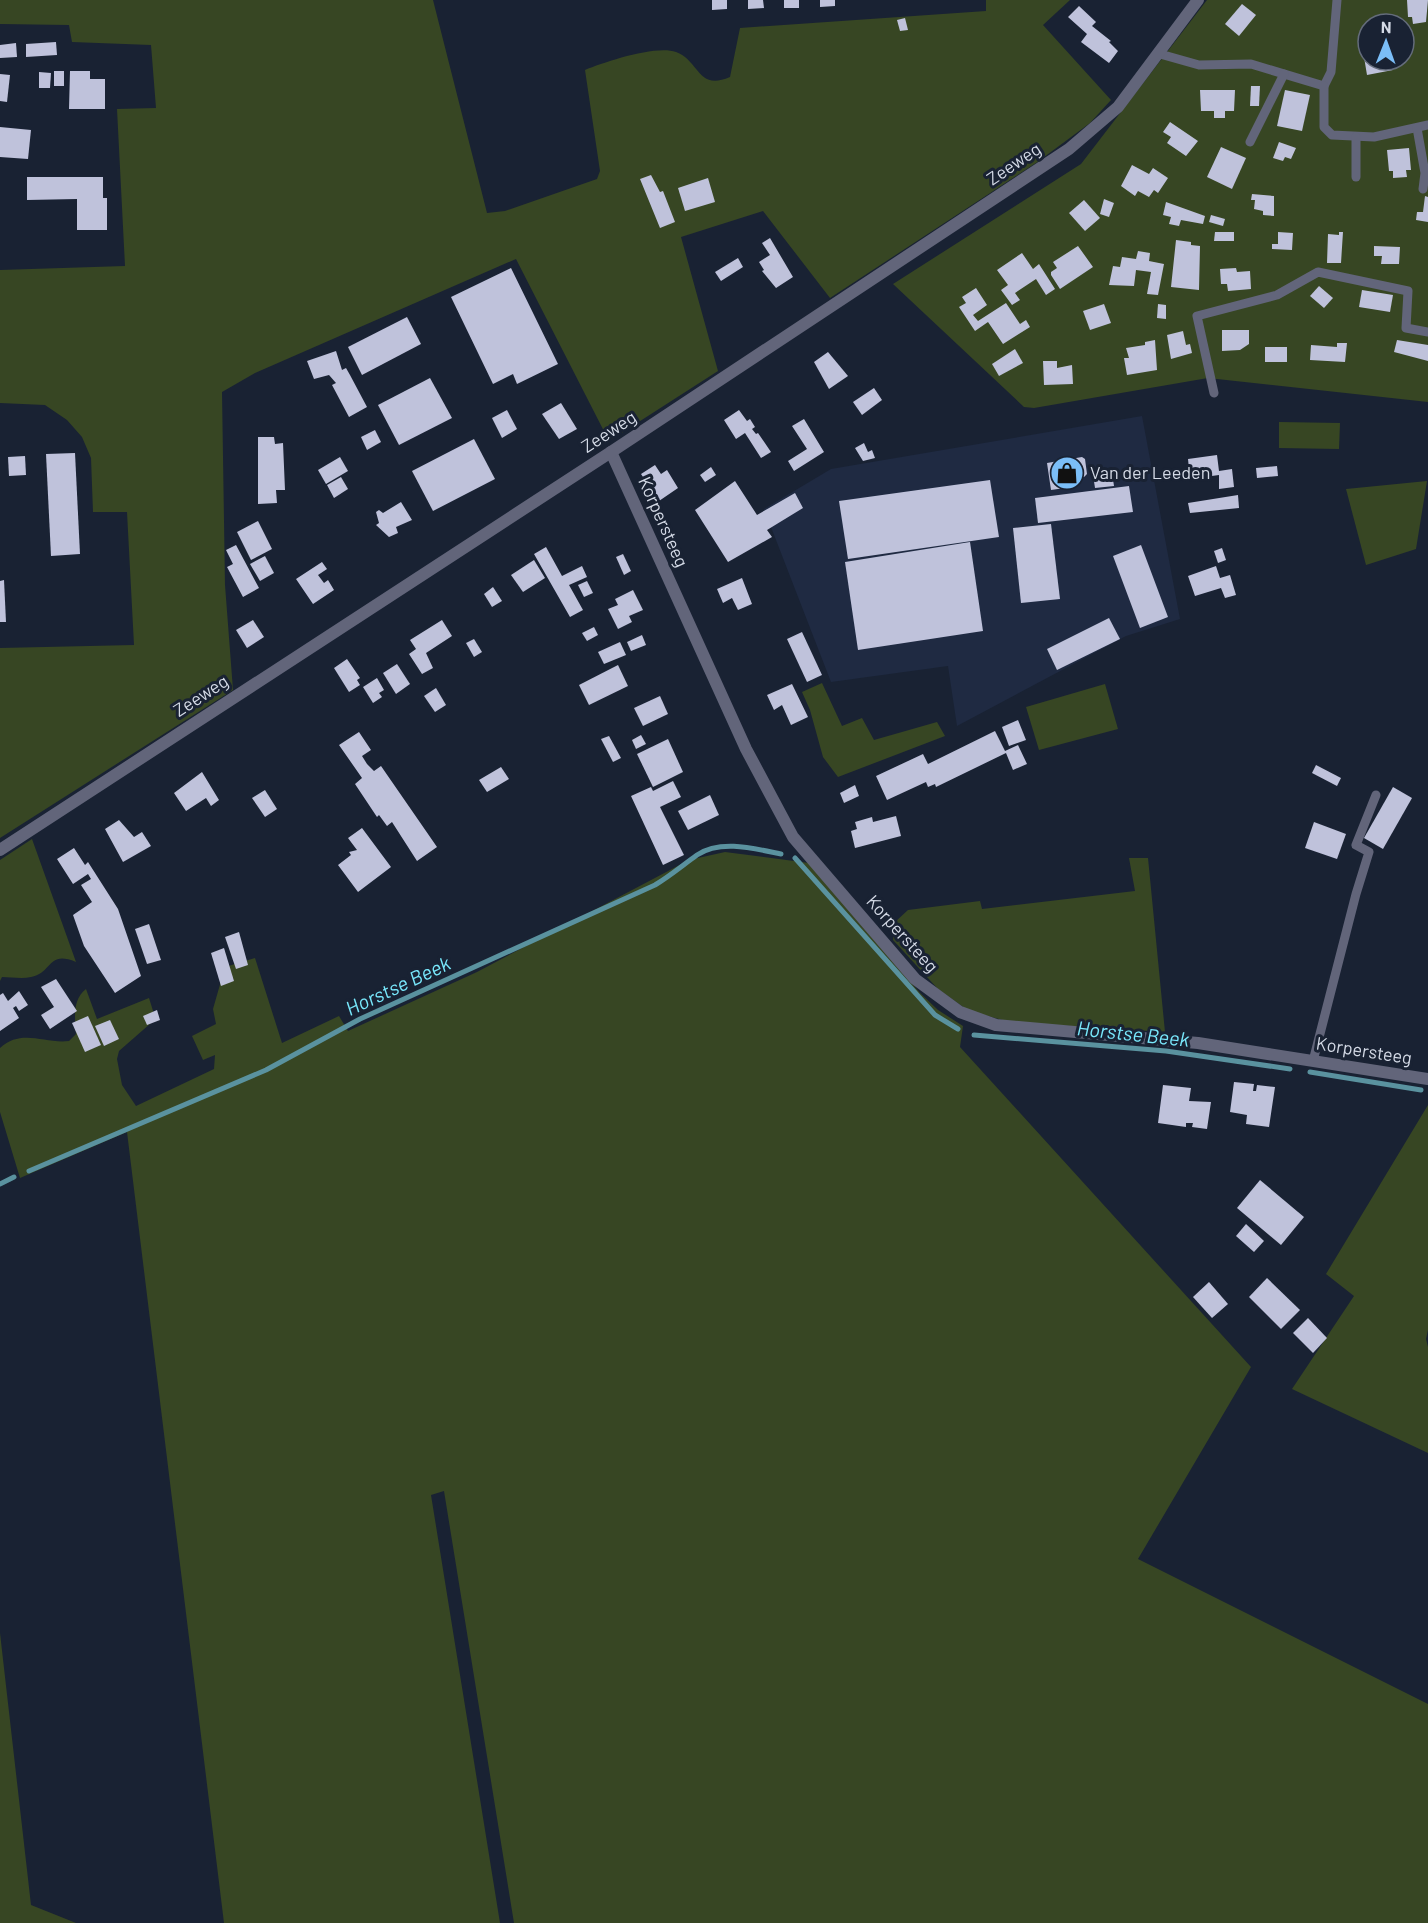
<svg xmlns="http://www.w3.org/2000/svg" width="1428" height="1923" font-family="Barlow,sans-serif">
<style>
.built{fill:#1f2a42}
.green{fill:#374623;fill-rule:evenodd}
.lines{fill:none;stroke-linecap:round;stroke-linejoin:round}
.stream{stroke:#5a929f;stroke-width:5}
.building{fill:#bfc2db}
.lane{stroke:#62657a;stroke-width:9}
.street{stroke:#62657a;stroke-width:12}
.labels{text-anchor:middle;stroke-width:6;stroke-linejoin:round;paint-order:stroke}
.street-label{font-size:18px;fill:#d4dae6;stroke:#192233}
.poi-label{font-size:18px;fill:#d4dae6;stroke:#192233;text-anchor:start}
.water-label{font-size:20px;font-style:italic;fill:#79e9fd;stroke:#192233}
</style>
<rect width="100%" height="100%" fill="#192233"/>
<!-- built -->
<polygon class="built" points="1142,416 1180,619 1126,636 957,726 948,666 831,682 764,509 831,469"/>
<!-- green -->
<g class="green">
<path d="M0 0H433L487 213 505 211 597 179 600 171 585 70C605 62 655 45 676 52 700 61 697 91 730 77L740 28 986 11V0H1070L1043 25 1111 100 1090 123 1036 163 830 298 763 211 681 237 718 371 609 441 516 259 255 373 222 392 225 585 233 690 0 838V648L134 645 127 512H93L91 458 82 437 67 420 45 405 0 403V270L125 266 117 109 156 108 151 45 72 42 69 25 0 24Z"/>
<path d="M1207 0H1428V402L1208 378 1034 408 1024 407 893 284 1081 164ZM1368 24H1404V60H1368Z"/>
<polygon points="1279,422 1340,423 1339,449 1279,448"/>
<polygon points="1427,481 1416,549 1366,565 1346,489"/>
<polygon points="822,683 842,726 862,718 874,740 937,722 945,736 838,777 823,757 810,710 802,692"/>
<polygon points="1105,684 1118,729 1039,750 1026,707"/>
<path d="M32 839 76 962C47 950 53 973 31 977 22 979 11 977 2 977L0 981V860Z"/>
<path d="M725 852 809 863 920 993 938 1010 963 1026 960 1047 1251 1367 1138 1559 1428 1704V1923H514L444 1491 431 1495 500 1923H224L127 1132 20 1178 0 1112V1048C22 1028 44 1044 69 1041L76 1034C75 1018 72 1000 86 989L97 1019 149 998 154 1014 151 1023 119 1051 117 1059 122 1085 136 1106 214 1069 215 1055 203 1060 192 1036 216 1024 213 1009 225 967 255 958 282 1043 339 1016 348 1031 477 972 689 860Z"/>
<polygon points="1129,858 1148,858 1165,1032 1010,1022 969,1011 938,989 893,940 895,922 908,910 980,901 982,909 1135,891"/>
<polygon points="1428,1105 1428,1330 1426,1339 1428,1347 1428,1453 1292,1389 1354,1296 1326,1274"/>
<polygon points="0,1633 31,1905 76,1923 0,1923"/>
</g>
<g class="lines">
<!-- stream -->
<g class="stream">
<polyline points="795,858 935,1015 958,1029"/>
<polyline points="974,1035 1166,1051 1290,1069"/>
<polyline points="1310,1072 1421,1090"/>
<path d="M29 1171 266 1070 360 1019 655 885C670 876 683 865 697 855 721 839 756 849 781 854"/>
<polyline points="0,1184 14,1177"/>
</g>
</g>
<!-- building -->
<g class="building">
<polygon points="712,0 727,0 727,9 712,10"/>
<polygon points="748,0 763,0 764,8 748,9"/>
<rect x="784" y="0" width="15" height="8"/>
<polygon points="820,0 835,0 835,6 820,7"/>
<polygon points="1407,0 1428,0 1426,22 1413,24 1412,17 1408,17"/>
<polygon points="1242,4 1256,15 1239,36 1225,24"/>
<polygon points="1079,6 1096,22 1092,26 1111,41 1109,42 1118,51 1109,63 1081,42 1087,34 1068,17"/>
<polygon points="905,18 908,30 900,31 897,20"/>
<polygon points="56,42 57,55 26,57 26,44"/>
<polygon points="16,43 17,57 0,58 0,45"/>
<polygon points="1368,56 1368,60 1391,60 1393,70 1367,75 1364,57"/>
<rect x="54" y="71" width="10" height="15"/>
<polygon points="70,71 90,71 90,79 105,79 105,109 69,109"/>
<polygon points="39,72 51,73 50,88 39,88"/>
<polygon points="0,74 10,75 7,102 0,101"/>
<polygon points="1251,86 1260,86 1259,106 1250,106"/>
<polygon points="1200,90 1235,90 1234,111 1225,111 1225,118 1214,118 1214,111 1201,111"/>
<polygon points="1285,90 1310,95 1302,131 1277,126"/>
<polygon points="1170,122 1198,141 1186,156 1167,143 1171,137 1163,132"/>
<polygon points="0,127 31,130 28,159 0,157"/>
<polygon points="1279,142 1296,148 1291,159 1285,157 1283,161 1273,158"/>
<polygon points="1221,147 1246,158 1232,189 1207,177"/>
<polygon points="1409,148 1411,170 1406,170 1407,177 1393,178 1393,171 1389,171 1387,150"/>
<polygon points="1132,165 1149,174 1153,168 1168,178 1158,193 1154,190 1149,197 1138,191 1135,196 1121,186"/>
<polygon points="651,175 660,192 663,191 675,222 660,228 640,179"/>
<polygon points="27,177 103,177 103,198 107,198 107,230 77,230 77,199 27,200"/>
<polygon points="708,178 715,202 685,211 678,188"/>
<polygon points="1252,194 1274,196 1274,216 1263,215 1263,211 1254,209 1255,200 1251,200"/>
<polygon points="1425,196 1428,197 1428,222 1416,220 1417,212 1423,212"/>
<polygon points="1104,199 1114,203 1109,217 1100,214"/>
<polygon points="1084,200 1100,218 1085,231 1069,213"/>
<polygon points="1166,202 1205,216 1203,224 1181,220 1179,226 1169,224 1171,217 1163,215"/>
<polygon points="1211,215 1225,219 1223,226 1209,222"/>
<polygon points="1215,232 1234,232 1234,241 1214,241"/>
<polygon points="1278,232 1293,233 1292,250 1272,249 1272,244 1278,244"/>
<polygon points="1339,232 1343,232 1341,263 1327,263 1328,234 1339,235"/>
<polygon points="770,238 793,277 776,288 762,271 764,270 759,262 770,255 762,243"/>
<polygon points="1176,240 1191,242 1191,245 1200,246 1199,290 1171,287"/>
<polygon points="1078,246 1093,267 1060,289 1051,275 1051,272 1057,268 1053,262"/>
<polygon points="1374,246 1400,247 1399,264 1381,264 1382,256 1374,256"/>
<polygon points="1138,251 1150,253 1149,261 1164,264 1158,295 1147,294 1151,272 1136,270 1134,286 1109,285 1113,266 1120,267 1122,257 1136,259"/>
<polygon points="1022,253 1033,269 1039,264 1055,289 1046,295 1036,279 1015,293 1020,300 1012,305 1001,290 1008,285 997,270"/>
<polygon points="738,258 743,267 721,281 715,272"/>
<polygon points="511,268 558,364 517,384 513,374 493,384 451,297"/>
<polygon points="1236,268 1237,272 1250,271 1251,289 1228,291 1227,284 1221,284 1220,269"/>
<polygon points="1319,286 1333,298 1324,308 1310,296"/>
<polygon points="976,288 987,305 973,315 978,321 1006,303 1020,324 1026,320 1030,327 1003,344 988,322 975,331 959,307 966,303 962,297"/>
<polygon points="1362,290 1393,295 1390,312 1359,307"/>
<polygon points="1104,304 1111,323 1090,330 1083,311"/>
<polygon points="1158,304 1166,305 1166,319 1157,318"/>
<polygon points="407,317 421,344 362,375 348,347"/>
<polygon points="1222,330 1249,330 1249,344 1240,350 1222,351"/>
<polygon points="1183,331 1186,345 1190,344 1192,353 1171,359 1167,335"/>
<polygon points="1155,340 1157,370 1127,375 1124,358 1129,358 1126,348 1145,345 1145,342"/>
<polygon points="1397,340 1428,345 1428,361 1394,352"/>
<polygon points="1337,343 1347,343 1345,362 1310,360 1311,345 1337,347"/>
<rect x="1265" y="347" width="22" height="15"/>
<polygon points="1015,349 1023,363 999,376 992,364"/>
<polygon points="336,351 342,370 346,368 350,375 367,407 349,417 332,385 336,383 329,375 314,379 307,361"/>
<polygon points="828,352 848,376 829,389 814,362"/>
<polygon points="1043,361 1057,361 1057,368 1072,365 1073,384 1044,385"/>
<polygon points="430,378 452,418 399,445 378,405"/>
<polygon points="874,388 882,400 862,415 853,402"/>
<polygon points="561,403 577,429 559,439 542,414"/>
<polygon points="507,410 517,429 502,438 492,418"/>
<polygon points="739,410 747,421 750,419 755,427 752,429 756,434 758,433 771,452 761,458 745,433 736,439 724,420"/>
<polygon points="804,419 824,452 794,471 788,461 807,449 792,426"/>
<polygon points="375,430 381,442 367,450 361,437"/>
<polygon points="258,437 274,437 275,444 283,443 285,490 276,490 277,503 258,504"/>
<polygon points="474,439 495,479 433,511 412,471"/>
<polygon points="864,443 868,452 872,450 875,458 863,461 855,448"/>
<polygon points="75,453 80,554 51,556 46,454"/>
<polygon points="1217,455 1219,471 1232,469 1234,487 1219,489 1219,475 1190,479 1188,459"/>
<polygon points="25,456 26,475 9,476 8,457"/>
<polygon points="340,457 348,471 326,484 318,470"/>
<polygon points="1082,457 1085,459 1087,474 1084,477 1064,479 1065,488 1051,490 1047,463"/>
<polygon points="655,465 661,474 667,470 678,488 659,501 641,474"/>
<polygon points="1277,466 1278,476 1257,478 1256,468"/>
<polygon points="711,467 716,475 705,482 700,475"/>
<polygon points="1112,473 1114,486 1095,488 1093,475"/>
<polygon points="341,477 348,489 334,498 327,485"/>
<polygon points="990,480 999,537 848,559 839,501"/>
<polygon points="735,481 757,515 795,493 803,508 767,530 772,537 728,562 695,510"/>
<polygon points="1129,486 1133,512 1038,523 1035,498"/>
<polygon points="1238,495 1239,508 1190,513 1188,503"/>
<polygon points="401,502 412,520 396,527 398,533 389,537 376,525 379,523 376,512 379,510 383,513"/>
<polygon points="258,521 272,549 251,560 237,532"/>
<polygon points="1051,524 1060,599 1021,603 1013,528"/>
<polygon points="970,542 983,631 858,650 845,562"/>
<polygon points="236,545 259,588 243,597 227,567 233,564 226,550"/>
<polygon points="1141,545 1168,617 1140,628 1113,556"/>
<polygon points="546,547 562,576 582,566 587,577 569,585 583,610 570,617 534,554"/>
<polygon points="1222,548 1226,560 1218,563 1214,551"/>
<polygon points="623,554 631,571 624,575 616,557"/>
<polygon points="265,556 274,573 260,581 250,564"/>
<polygon points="534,560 545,578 523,592 511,575"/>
<polygon points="322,562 327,569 318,575 324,583 328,580 334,590 313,604 296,579"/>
<polygon points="1216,566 1220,578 1230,575 1236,595 1225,598 1221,588 1195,596 1188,576"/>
<polygon points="742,578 752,604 738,610 732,598 723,603 717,589"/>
<polygon points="4,580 6,622 0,622 0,581"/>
<polygon points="587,581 593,593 584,597 578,585"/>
<polygon points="493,587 502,601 492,607 484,594"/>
<polygon points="633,590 643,610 629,616 632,622 618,629 608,609 618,605 615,599"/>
<polygon points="1109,618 1120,639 1057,670 1047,649"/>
<polygon points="253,620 264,637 247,648 236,630"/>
<polygon points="442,620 452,636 426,653 433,668 422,674 409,654 416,649 410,640"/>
<polygon points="594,627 598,635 587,641 582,633"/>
<polygon points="802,632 822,675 807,682 787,639"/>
<polygon points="642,635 646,645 631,651 627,642"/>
<polygon points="474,639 482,652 474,657 466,643"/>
<polygon points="620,642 626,655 604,664 598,652"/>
<polygon points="347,659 360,678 357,680 360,685 349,692 334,668"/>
<polygon points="397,664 410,684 396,694 383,673"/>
<polygon points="618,665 628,686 589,705 579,685"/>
<polygon points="377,678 384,690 379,693 382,697 373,703 363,687"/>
<polygon points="792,684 808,717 791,725 782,705 774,710 767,695"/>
<polygon points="436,688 446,705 435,712 424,696"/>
<polygon points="660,696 668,714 643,726 634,708"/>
<polygon points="1018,720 1026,740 1009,746 1002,727"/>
<polygon points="995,731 1005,751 1018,745 1027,764 1013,770 1006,753 936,787 935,784 928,787 926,782 887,800 876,776 923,754 928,764"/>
<polygon points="359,732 371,750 362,756 367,764 374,771 381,766 437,847 417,861 392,822 387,826 379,815 377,817 355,784 362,778 339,745"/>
<polygon points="641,735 646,744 636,749 632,740"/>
<polygon points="609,736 621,758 613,762 601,739"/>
<polygon points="668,739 683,772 653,787 637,754"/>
<polygon points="1316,765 1341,778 1337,786 1312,773"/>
<polygon points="501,767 509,779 487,792 479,780"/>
<polygon points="202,772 219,800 211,806 206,798 186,811 174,793"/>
<polygon points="673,781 681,797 660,807 684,855 663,865 631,796 651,787 653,791"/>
<polygon points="855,785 859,796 844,803 840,793"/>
<polygon points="1393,787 1412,798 1383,849 1364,838"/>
<polygon points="265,790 277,809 265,817 252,798"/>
<polygon points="710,795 719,815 688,830 678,811"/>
<polygon points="896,816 901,836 855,848 851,831 857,829 855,822 872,817 873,822"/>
<polygon points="119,820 134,837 142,832 151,846 123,862 105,829"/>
<polygon points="1314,822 1346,834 1337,859 1305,848"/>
<polygon points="362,828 391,867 358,892 338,865 351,855 349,852 357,850 348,838"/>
<polygon points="74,848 85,865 88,862 118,909 141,976 115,993 84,946 73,915 92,902 81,885 91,879 88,874 73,884 57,859"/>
<polygon points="149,924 161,960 147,964 135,929"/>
<polygon points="239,932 248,965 236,969 225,937"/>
<polygon points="224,948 234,981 221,986 211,953"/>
<polygon points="56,979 77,1011 50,1029 41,1015 54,1007 41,987"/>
<polygon points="19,991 28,1005 19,1011 16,1006 13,1008 19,1018 0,1031 0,995 3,993 8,1001"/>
<polygon points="157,1010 160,1020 147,1025 143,1016"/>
<polygon points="88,1016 101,1045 85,1052 72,1023"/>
<polygon points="110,1020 119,1039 104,1046 95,1026"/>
<polygon points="1234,1082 1254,1084 1253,1091 1256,1091 1257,1085 1275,1087 1269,1127 1246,1124 1247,1115 1230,1112"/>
<polygon points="1163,1085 1191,1088 1189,1101 1211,1102 1207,1129 1192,1127 1193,1123 1186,1123 1186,1127 1158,1123"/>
<polygon points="1260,1180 1304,1217 1281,1245 1237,1208"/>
<polygon points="1246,1224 1264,1241 1254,1252 1236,1236"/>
<polygon points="1267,1278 1300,1310 1281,1329 1249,1297"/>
<polygon points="1209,1282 1228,1304 1212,1318 1193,1297"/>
<polygon points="1308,1318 1327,1338 1313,1353 1293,1333"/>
</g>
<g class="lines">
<!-- lane -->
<g class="lane">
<polyline points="1160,54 1199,65 1251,64 1324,86 1331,72 1337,0"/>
<polyline points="1324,86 1324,127 1332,135 1374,137 1428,125"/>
<polyline points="1417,128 1425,173 1423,189"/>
<polyline points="1250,142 1284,74"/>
<polyline points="1356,177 1356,137"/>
<polyline points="1214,393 1197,316 1277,295 1318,272 1408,291 1406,328 1428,332"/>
<polyline points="1313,1061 1356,894 1369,852 1356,845 1376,795"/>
</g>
<!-- street -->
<g class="street">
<polyline points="611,452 746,749 793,837 915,979 960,1012 996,1025 1198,1043 1428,1079"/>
<polyline points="0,850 611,452 1069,149 1118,107 1198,0"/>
</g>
</g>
<!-- icons -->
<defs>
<symbol id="shop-disc" viewBox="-11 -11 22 22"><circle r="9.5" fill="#7bbef8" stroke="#192233"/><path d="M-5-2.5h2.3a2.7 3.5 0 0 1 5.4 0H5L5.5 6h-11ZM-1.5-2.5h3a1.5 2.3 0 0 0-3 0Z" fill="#111"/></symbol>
</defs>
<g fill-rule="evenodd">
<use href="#shop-disc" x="1048" y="454" width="38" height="38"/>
</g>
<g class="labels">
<!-- street labels -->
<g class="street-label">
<text transform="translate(1014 164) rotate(-34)" y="6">Zeeweg</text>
<text transform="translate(609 432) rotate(-33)" y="6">Zeeweg</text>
<text transform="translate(663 522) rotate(66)" y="6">Korpersteeg</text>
<text transform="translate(201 696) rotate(-33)" y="6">Zeeweg</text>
<text transform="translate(902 934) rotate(48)" y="6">Korpersteeg</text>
<text transform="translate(1364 1051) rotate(9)" y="6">Korpersteeg</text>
</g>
<!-- poi labels -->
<g class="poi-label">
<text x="1090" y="479">Van der Leeden</text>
</g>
<!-- water labels -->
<g class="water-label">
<text transform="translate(398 986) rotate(-25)" y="7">Horstse Beek</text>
<text transform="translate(1133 1034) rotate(6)" y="7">Horstse Beek</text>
</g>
</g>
<!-- north arrow -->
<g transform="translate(1386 42) rotate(1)"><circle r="28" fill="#192233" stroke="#646c7b" stroke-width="1.5"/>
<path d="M0-4.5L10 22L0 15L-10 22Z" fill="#7bbef8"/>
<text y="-9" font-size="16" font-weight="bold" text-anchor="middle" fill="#d4dae6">N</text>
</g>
</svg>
